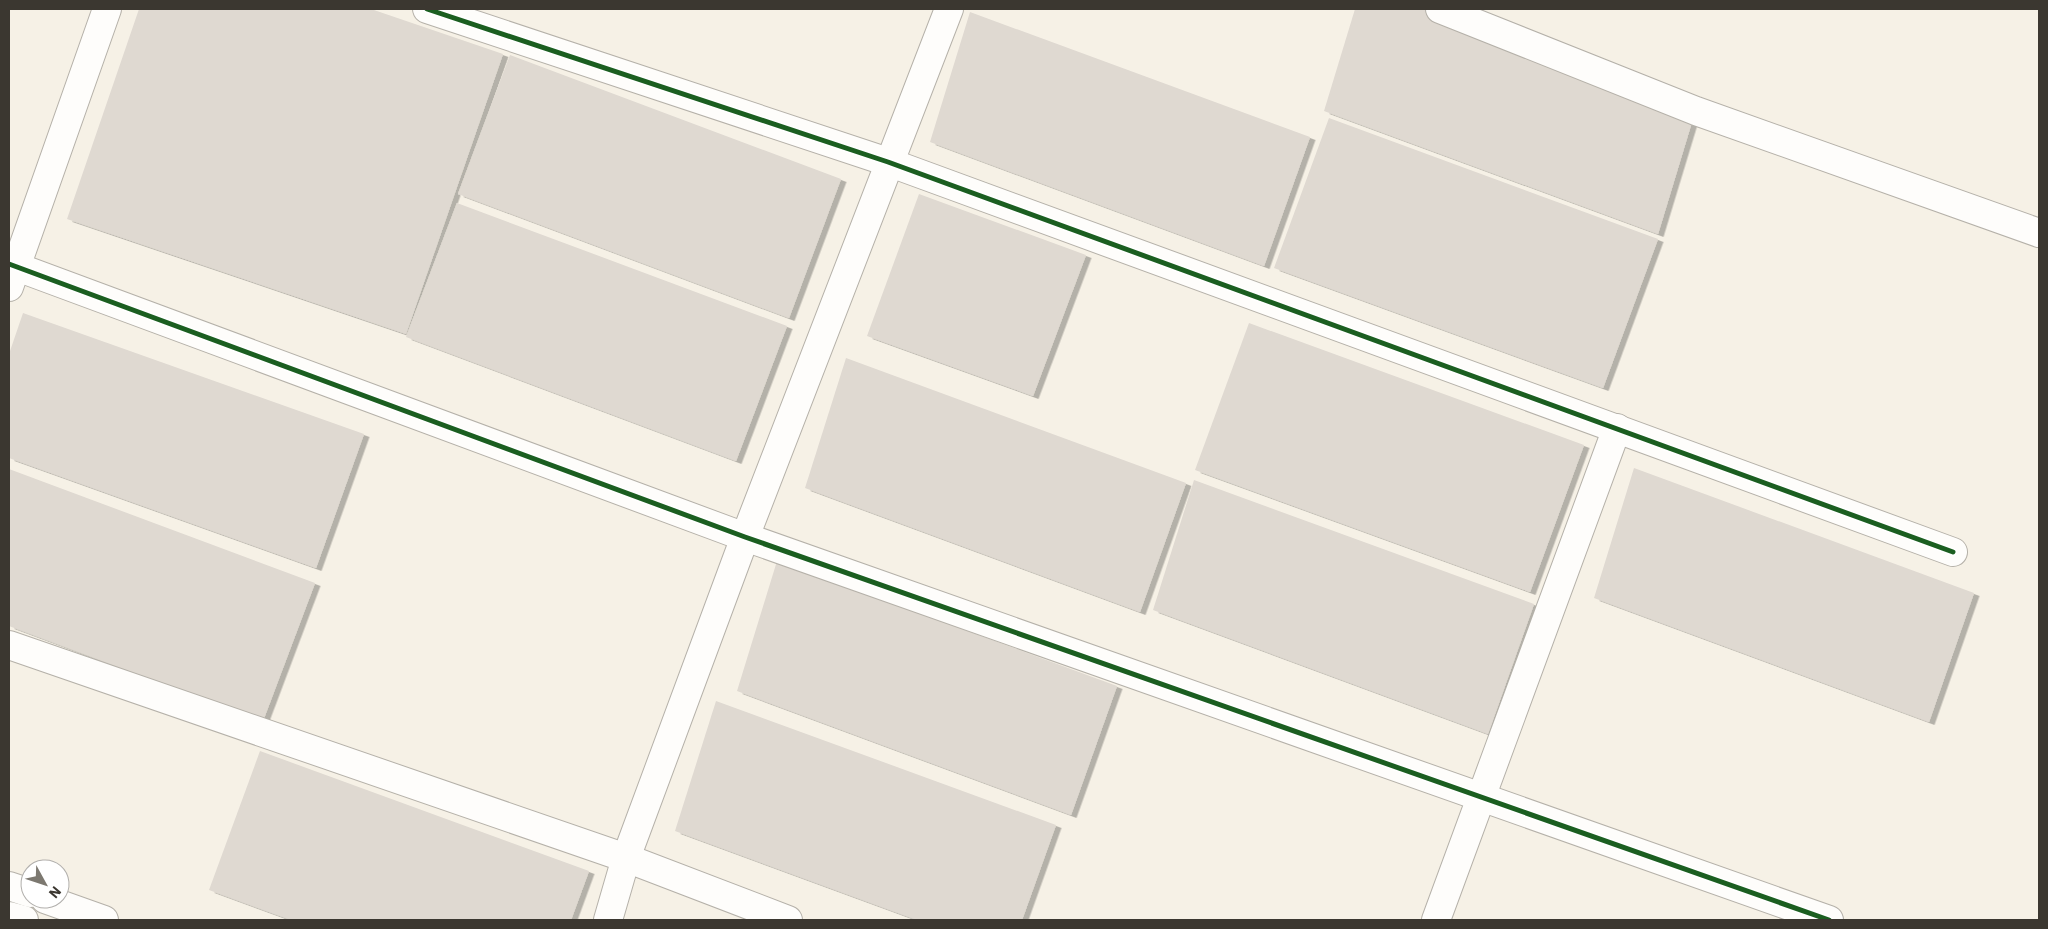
<svg xmlns="http://www.w3.org/2000/svg" width="2048" height="929" font-family="'IBM Plex Sans',sans-serif">
<style>
.building{fill:#dfd9d1;filter:url(#shadow)}
.lines{fill:none;stroke-linecap:round;stroke-linejoin:round}
.minor-casing{stroke:#b5b1a9;stroke-width:30}
.minor{stroke:#fefdfb;stroke-width:28}
.cycleway-casing{stroke:#fff;stroke-width:8}
.cycleway{stroke:#1b5e20;stroke-width:5}
</style>
<defs>
<filter id="shadow"><feDropShadow dx="5.5" dy="3" stdDeviation="0" flood-color="#0004"/></filter>
</defs>
<rect width="100%" height="100%" fill="#f6f1e6"/>
<!-- building -->
<g class="building">
<polygon points="139,9 371,9 503,54 406,334 67,219"/>
<polygon points="1355,9 1435,9 1695,112 1658,234 1324,111"/>
<polygon points="970,12 1310,137 1264,266 930,142"/>
<polygon points="510,55 841,179 789,318 458,194"/>
<polygon points="1329,118 1658,239 1603,388 1274,268"/>
<polygon points="919,194 1086,255 1033,396 867,336"/>
<polygon points="457,203 787,326 736,461 406,337"/>
<polygon points="23,313 364,434 316,568 9,458 9,354"/>
<polygon points="1249,323 1584,445 1530,592 1195,470"/>
<polygon points="846,358 1186,483 1140,612 805,488"/>
<polygon points="1634,468 1974,593 1929,722 1594,598"/>
<polygon points="9,469 315,583 263,721 9,626"/>
<polygon points="1194,480 1534,604 1488,734 1153,610"/>
<polygon points="777,561 1117,686 1071,815 737,691"/>
<polygon points="716,701 1056,825 1022,920 917,920 675,831"/>
<polygon points="260,751 589,871 571,920 291,920 209,890"/>
</g>
<g class="lines">
<defs>
<g id="minor">
<polyline points="427,9 888,162 1953,552"/>
<polyline points="1440,9 1696,111 2039,233"/>
<polyline points="9,264 745,537 1829,920"/>
<polyline points="9,287 107,9"/>
<polyline points="9,645 626,858 788,920"/>
<polyline points="9,886 30,893"/>
<polyline points="45,899 104,920"/>
<polyline points="9,916 24,920"/>
<polyline points="608,920 626,858 745,537 949,9"/>
<polyline points="1436,920 1617,428"/>
</g>
</defs>
<!-- minor casing -->
<use href="#minor" class="minor-casing"/>
<!-- minor -->
<use href="#minor" class="minor"/>
<defs>
<g id="cycleway">
<polyline points="427,9 888,162 1953,552"/>
<polyline points="9,264 745,537 1829,920"/>
</g>
</defs>
<!-- cycleway casing -->
<use href="#cycleway" class="cycleway-casing"/>
<!-- cycleway -->
<use href="#cycleway" class="cycleway"/>
</g>
<!-- border -->
<rect width="2048" height="929" fill="none" stroke="#3b3730" stroke-width="20"/>
<!-- north arrow -->
<g transform="translate(45 884) rotate(130)"><circle r="24" fill="#ffffff" stroke="#b1afac"/>
<path d="M0-4L9 19L0 12L-9 19Z" fill="#7c7870"/>
<text y="-8" font-size="14" font-weight="bold" text-anchor="middle" fill="#3b3730">N</text>
</g>
</svg>
